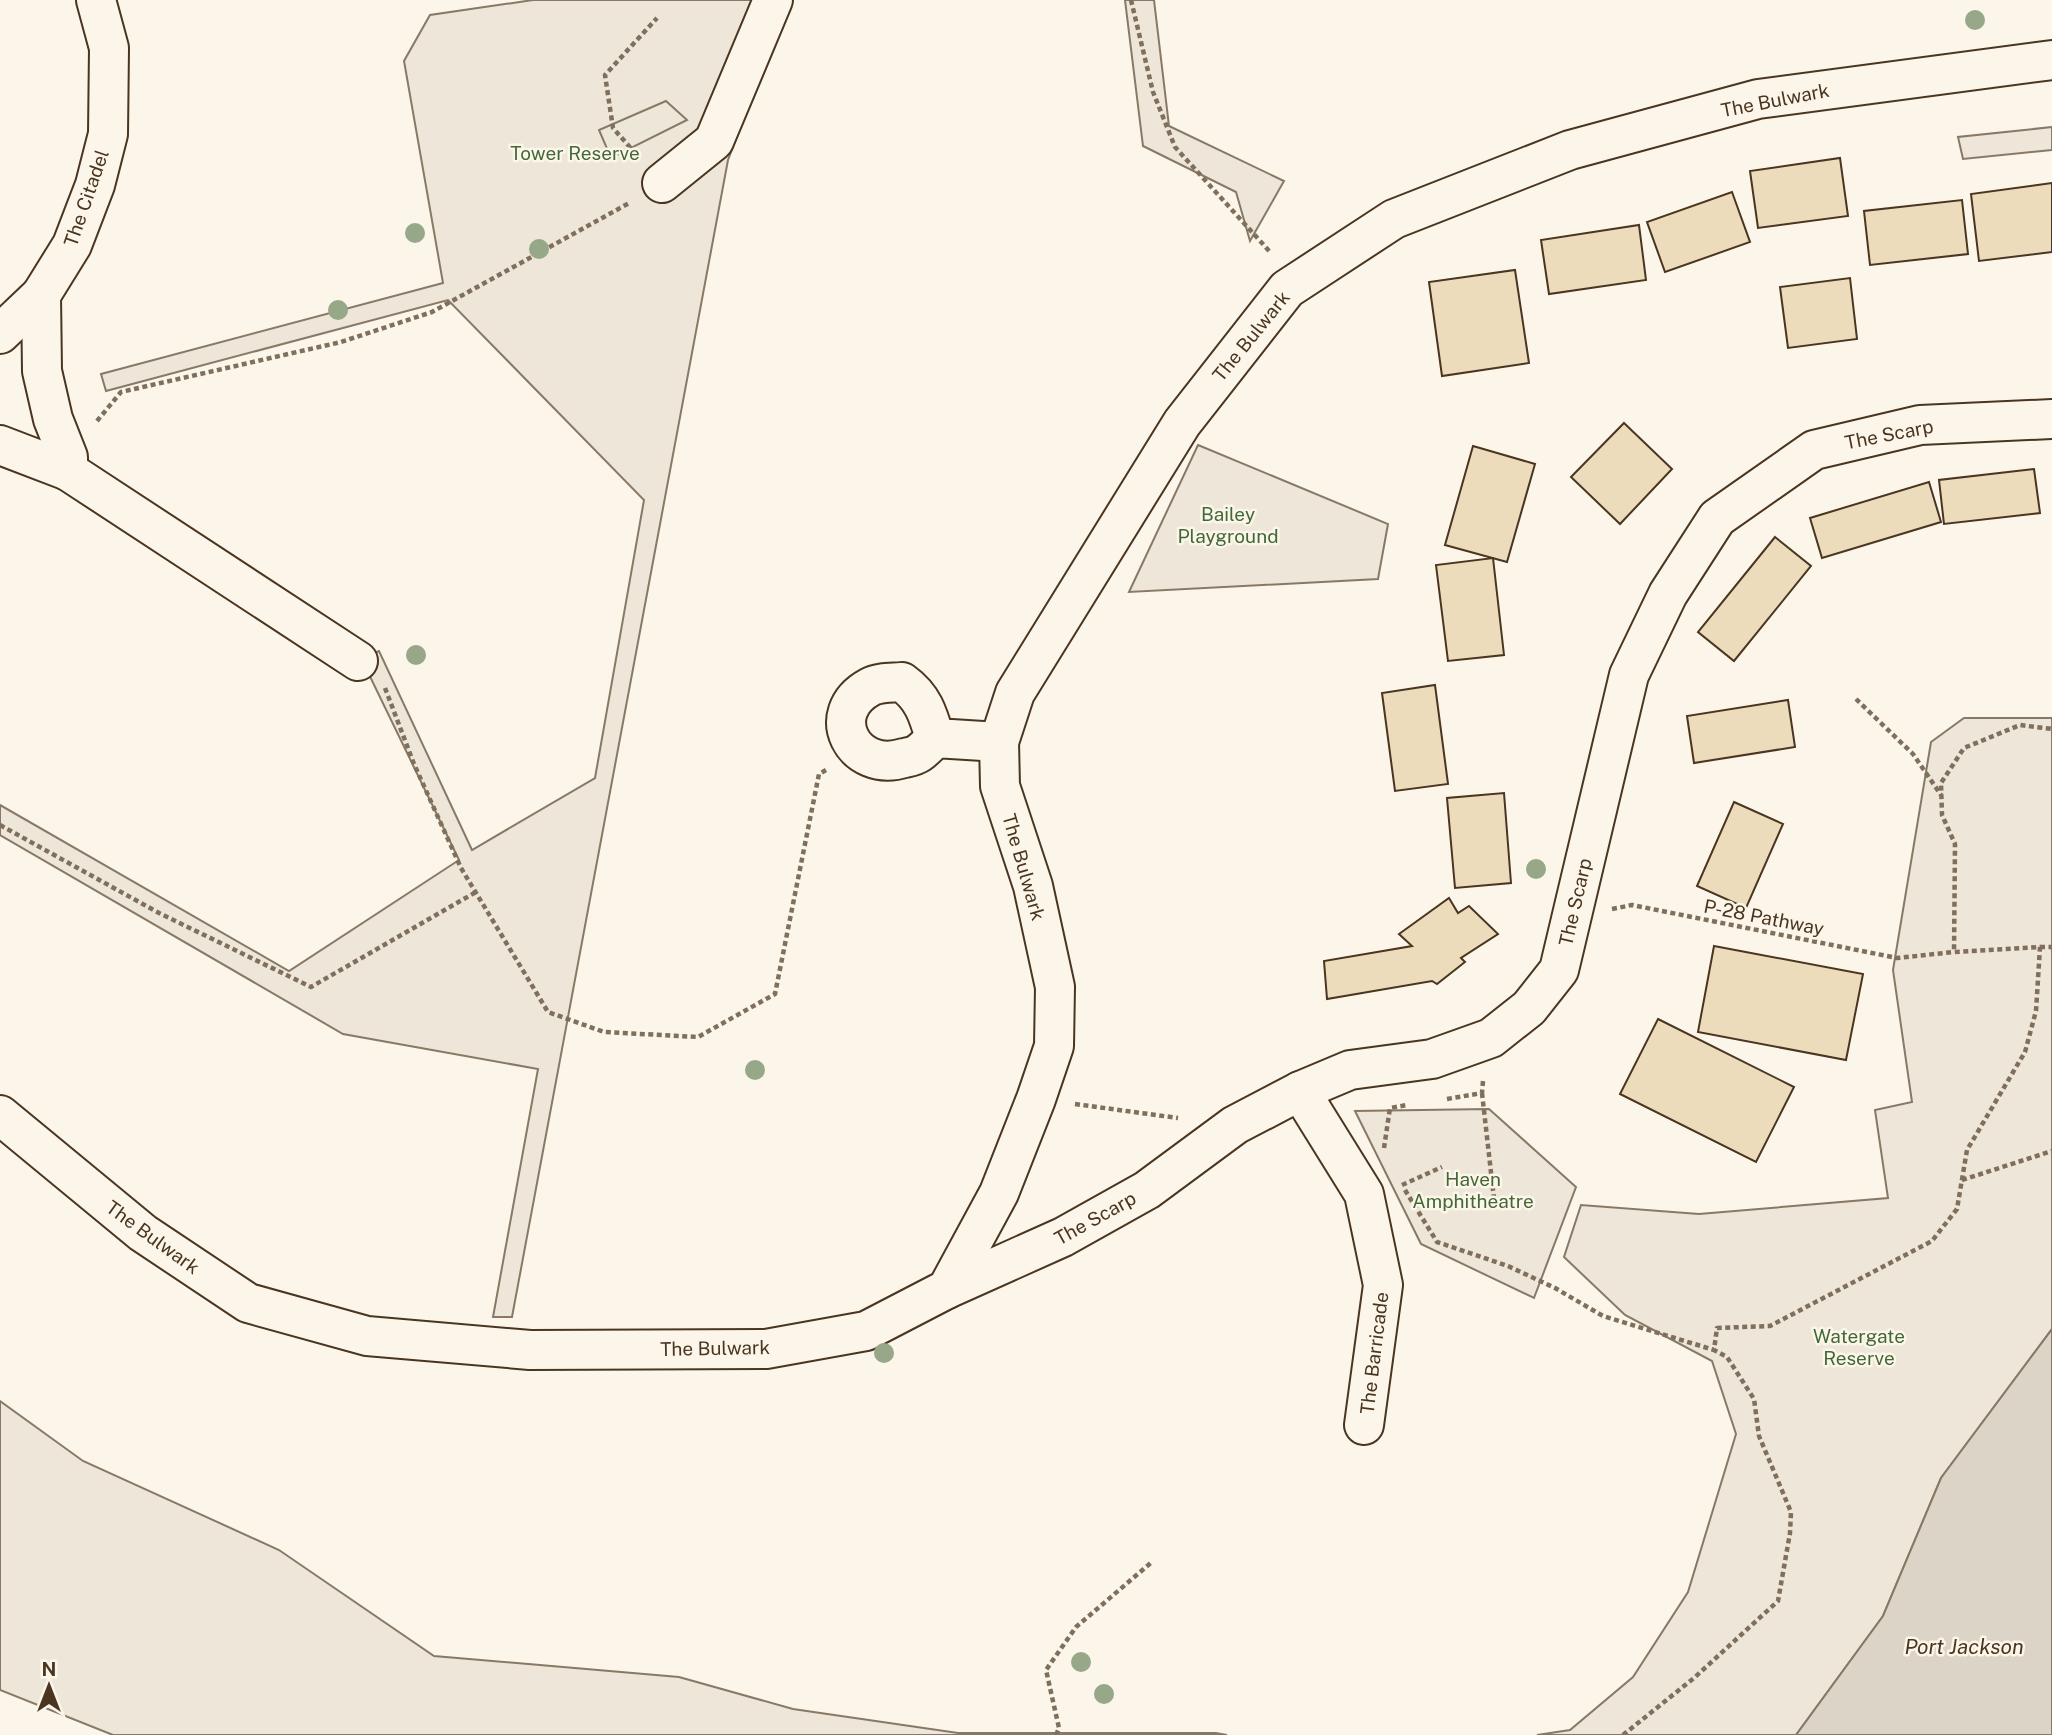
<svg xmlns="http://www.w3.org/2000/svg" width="2052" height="1735" font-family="'Public Sans',sans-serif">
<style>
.green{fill:#ede6d9;stroke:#887966;stroke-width:2}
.parking{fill:#ede7d9;stroke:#887966;stroke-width:2}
.water{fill:#dcd4c6;stroke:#887966;stroke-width:2}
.building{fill:#ecdcbc;stroke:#4a3520;stroke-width:2}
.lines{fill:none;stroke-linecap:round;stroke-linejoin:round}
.minor-casing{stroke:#4a3520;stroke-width:42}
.path{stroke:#7f6f5c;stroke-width:4.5;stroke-dasharray:5 3.5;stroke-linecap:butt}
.minor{stroke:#fbf6e9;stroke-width:38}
.tree{fill:#96a887}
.labels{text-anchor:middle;stroke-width:5;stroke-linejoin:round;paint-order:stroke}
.street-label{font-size:19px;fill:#4a3520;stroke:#fbf6e9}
.park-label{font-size:19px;fill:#436837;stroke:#fbf6e9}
.water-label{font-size:21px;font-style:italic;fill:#4a3520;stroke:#fbf6e9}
</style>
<rect width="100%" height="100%" fill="#fbf6e9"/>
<!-- green -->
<g class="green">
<polygon points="533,0 789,0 728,160 512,1317 493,1317 538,1069 343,1034 0,835 0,805 289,971 459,860 361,658 379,651 472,850 595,778 644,500 448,300 106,391 101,374 443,283 404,61 430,15"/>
<polygon points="1125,0 1154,0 1169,126 1284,181 1250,241 1236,192 1143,146"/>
<polygon points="2052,127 2052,150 1963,159 1958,137"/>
<polygon points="1198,445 1388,524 1378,579 1129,592"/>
<polygon points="1964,718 2052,718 2052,1329 1941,1478 1883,1616 1796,1735 1537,1735 1570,1730 1633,1677 1688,1592 1736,1434 1712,1361 1625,1315 1564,1257 1581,1205 1699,1214 1888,1198 1875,1110 1912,1102 1893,970 1931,742"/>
<polygon points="1489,1109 1576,1187 1534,1298 1421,1244 1355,1111"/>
<polygon points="0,1401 83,1461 279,1550 434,1656 679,1677 793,1709 958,1733 1216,1733 1227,1735 113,1735 0,1690"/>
</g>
<!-- parking -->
<polygon class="parking" points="666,101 687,120 611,158 599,130"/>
<!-- water -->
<polygon class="water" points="2052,1329 2052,1735 1796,1735 1883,1616 1941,1478"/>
<!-- building -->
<g class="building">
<polygon points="1840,158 1848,216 1758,228 1750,171"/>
<polygon points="2052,183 2052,252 1979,261 1971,194"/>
<polygon points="1732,192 1750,242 1665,272 1647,222"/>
<polygon points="1962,200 1968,254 1870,265 1864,211"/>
<polygon points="1639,225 1646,280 1549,294 1541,240"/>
<polygon points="1515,270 1529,363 1442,376 1429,282"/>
<polygon points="1850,278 1857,339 1788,348 1780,287"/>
<polygon points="1624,423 1672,469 1620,524 1571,477"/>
<polygon points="1473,446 1535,464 1507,562 1445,545"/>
<polygon points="2034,469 2040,513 1944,524 1939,480"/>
<polygon points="1929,482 1941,522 1822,558 1810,518"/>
<polygon points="1775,537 1811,566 1734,661 1698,632"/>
<polygon points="1493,558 1504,655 1448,661 1436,565"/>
<polygon points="1435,685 1448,784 1395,791 1382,693"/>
<polygon points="1788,700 1795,747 1694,763 1687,716"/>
<polygon points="1504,793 1511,883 1455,888 1447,798"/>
<polygon points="1734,802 1783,824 1746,908 1697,886"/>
<polygon points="1449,898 1458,913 1469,906 1498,934 1461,958 1465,962 1437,984 1432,981 1327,999 1324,961 1412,946 1399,934"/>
<polygon points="1714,946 1863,974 1846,1060 1698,1032"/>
<polygon points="1658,1019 1794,1087 1756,1162 1620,1094"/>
</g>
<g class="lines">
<defs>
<g id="minor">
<polyline points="96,0 109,48 108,134 95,185 72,245 41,295 42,371 53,419 68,457 68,471 358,661"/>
<polyline points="662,183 714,141 773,0"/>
<polyline points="0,334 41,295"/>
<polyline points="0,445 68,471"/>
<path d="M935 738C928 714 923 697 902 682 893 683 879 682 870 687 822 713 853 774 904 758 909 757 915 756 919 753 925 749 930 743 935 738L999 742"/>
<polyline points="1300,1091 1364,1194 1383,1285 1364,1425"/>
<polyline points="0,1115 143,1233 248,1303 367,1336 530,1350 766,1349 866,1331 947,1289 999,1193 1036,1099 1054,1046 1055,987 1033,886 1000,786 999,742 1015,693 1182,423 1287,289 1394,219 1570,150 1758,99 2052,60"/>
<polyline points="947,1289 1063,1237 1147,1190 1235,1125 1300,1091 1350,1070 1432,1059 1491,1038 1529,1008 1559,970 1629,675 1668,594 1717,518 1814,450 1920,425 2052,419"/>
</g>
</defs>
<!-- minor casing -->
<use href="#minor" class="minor-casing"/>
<!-- path -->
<g class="path">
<polyline points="1131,0 1153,92 1175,147 1271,253"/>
<polyline points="636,154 613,128 605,75 657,18"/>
<polyline points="97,421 121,392 341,342 432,312 631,202"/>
<polyline points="385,688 414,764 461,868 548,1012 604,1032 698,1037 775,994 819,774 826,770"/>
<polyline points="1856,699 1913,754 1941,795"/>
<polyline points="0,825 159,913 311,987 476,892"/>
<polyline points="1612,909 1632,905 1897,958 1954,952"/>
<polyline points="2040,947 2052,947"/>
<polyline points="1482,1093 1494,1199"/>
<polyline points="1447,1099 1482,1093 1483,1081"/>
<polyline points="1075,1104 1178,1118"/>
<polyline points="1384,1148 1390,1108 1407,1105"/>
<polyline points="1962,1180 2052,1151"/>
<polyline points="1402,1185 1442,1167"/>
<polyline points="1405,1190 1437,1242 1508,1266 1555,1288 1603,1316 1714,1350"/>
<polyline points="1056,1735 1059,1728 1046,1670 1076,1627 1153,1561"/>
<polyline points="1623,1735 1694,1678 1778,1601 1790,1533 1791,1512 1759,1436 1754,1399 1727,1357 1714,1350 1717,1328 1770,1326 1932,1241 1957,1209 1967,1150 2025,1052 2036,1011 2040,947 1954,952 1955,844 1942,815 1941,783 1964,748 2020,725 2052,729"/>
</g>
<!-- minor -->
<use href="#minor" class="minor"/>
</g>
<!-- trees -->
<g class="tree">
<circle cx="1975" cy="20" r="10"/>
<circle cx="415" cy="233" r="10"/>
<circle cx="539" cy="249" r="10"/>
<circle cx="338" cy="310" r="10"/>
<circle cx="416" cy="655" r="10"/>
<circle cx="1536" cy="869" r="10"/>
<circle cx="755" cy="1070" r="10"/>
<circle cx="884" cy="1353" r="10"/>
<circle cx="1081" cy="1662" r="10"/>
<circle cx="1104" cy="1694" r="10"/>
</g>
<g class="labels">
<!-- street labels -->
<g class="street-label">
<text transform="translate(1775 100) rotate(-11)" y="7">The Bulwark</text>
<text transform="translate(86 198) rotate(-71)" y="7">The Citadel</text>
<text transform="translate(1251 336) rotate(-51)" y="7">The Bulwark</text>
<text transform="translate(1889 434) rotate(-11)" y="7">The Scarp</text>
<text transform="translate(1024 867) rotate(74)" y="7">The Bulwark</text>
<text transform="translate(1575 902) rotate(-77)" y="7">The Scarp</text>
<text transform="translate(1764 917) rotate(11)" y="7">P-28 Pathway</text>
<text transform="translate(1095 1218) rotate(-29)" y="7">The Scarp</text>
<text transform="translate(153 1237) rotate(36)" y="7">The Bulwark</text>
<text transform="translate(715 1348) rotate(-1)" y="7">The Bulwark</text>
<text transform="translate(1374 1353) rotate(-83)" y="7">The Barricade</text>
</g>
<!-- park labels -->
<g class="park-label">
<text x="575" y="160">Tower Reserve</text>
<text x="1228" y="521">Bailey<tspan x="1228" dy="22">Playground</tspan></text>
<text x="1473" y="1186">Haven<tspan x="1473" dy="22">Amphitheatre</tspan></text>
<text x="1859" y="1343">Watergate<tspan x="1859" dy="22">Reserve</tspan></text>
</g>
<!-- water labels -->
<g class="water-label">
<text x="1964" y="1654">Port Jackson</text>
</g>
</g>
<!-- north arrow -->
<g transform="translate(49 1686)" stroke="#fbf6e9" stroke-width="5" paint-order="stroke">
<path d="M0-5L12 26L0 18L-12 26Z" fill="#4a3520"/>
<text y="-10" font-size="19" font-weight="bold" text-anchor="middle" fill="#4a3520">N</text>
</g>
</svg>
